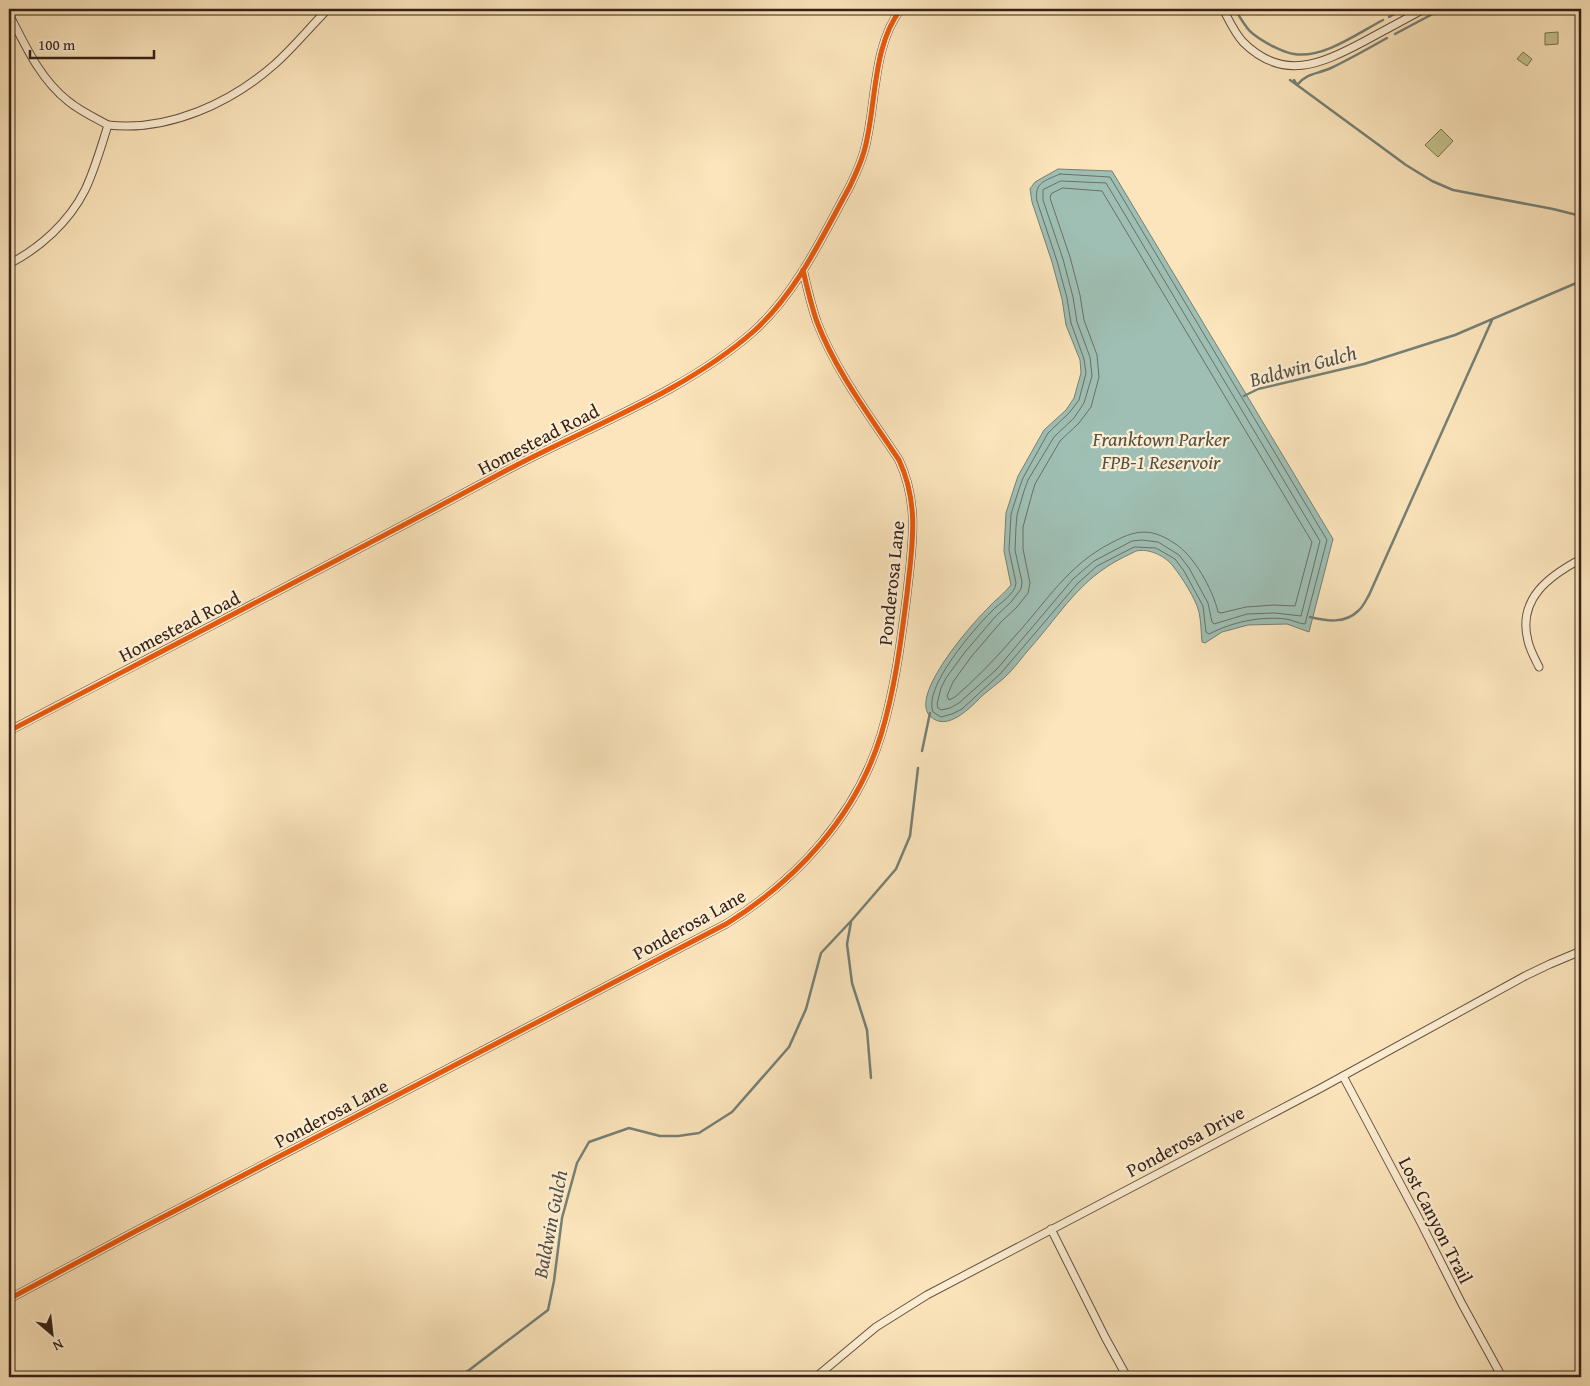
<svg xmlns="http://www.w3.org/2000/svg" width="1590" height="1386" font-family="'Gentium Book Plus',serif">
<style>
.green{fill:#c5c38c;stroke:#7d7252}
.water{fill:#9fbfb4;stroke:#758075}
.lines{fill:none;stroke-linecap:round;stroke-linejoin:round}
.shore{stroke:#6a7066;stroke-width:1}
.stream{stroke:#758075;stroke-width:2.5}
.minor-casing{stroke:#675240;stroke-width:9}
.minor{stroke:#fdeed3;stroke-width:7}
.cycleway-casing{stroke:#fdeed3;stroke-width:8}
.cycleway{stroke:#e8590c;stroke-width:5}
.labels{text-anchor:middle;stroke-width:4.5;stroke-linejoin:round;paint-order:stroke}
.street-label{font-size:19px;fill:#352117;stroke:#fdeed3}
.water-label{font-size:20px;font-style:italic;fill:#555046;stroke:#fdeed3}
</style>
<rect width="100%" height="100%" fill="#fce5bc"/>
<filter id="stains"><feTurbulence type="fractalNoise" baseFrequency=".004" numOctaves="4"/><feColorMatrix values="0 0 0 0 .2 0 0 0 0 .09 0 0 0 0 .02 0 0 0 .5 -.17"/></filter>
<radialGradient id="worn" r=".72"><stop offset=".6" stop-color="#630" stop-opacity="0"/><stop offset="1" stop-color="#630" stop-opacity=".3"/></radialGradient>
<!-- green -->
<g class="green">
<polygon points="1558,32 1558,44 1545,45 1545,33"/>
<polygon points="1523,52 1532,59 1527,66 1517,59"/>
<polygon points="1441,129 1453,141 1438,157 1425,145"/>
</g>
<!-- water -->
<path class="water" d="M1058 169 1112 171 1333 539 1309 632 1287 624 1248 625 1222 632 1205 643 1202 642C1201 632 1201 621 1199 612 1196 599 1181 576 1173 566 1165 556 1149 548 1136 551 1131 553 1127 556 1122 558 1079 580 1062 612 1031 647 1022 657 1014 669 1004 678 997 684 990 689 983 695 971 707 947 733 930 716 909 695 972 624 987 609 995 600 1004 594 1011 585L1004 551 1006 513 1014 488 1018 476 1044 430 1066 410 1074 398 1081 373 1080 360 1066 325 1062 299 1052 262 1032 202 1030 189 1035 182Z"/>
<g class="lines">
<!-- shore -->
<g class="shore">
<path d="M1060 174 1110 177 1327 540 1305 624C1299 624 1293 620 1286 619 1259 616 1233 622 1209 634L1206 632 1203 606 1184 571 1175 559 1156 548 1134 547 1097 566 1077 584 1001 673 962 709 952 714 941 717 933 712C923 687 974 629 991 612 999 603 1015 595 1016 583L1009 550 1011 514 1019 489 1023 478 1048 433 1069 413 1079 400 1086 373 1084 359 1071 323 1067 298 1057 261 1037 201C1034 182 1045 181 1060 174Z"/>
<polygon points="1061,181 1106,183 1320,541 1301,616 1275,613 1247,614 1214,624 1212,622 1208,603 1189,568 1179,555 1158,542 1142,540 1132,541 1094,561 1073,579 997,669 959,703 950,708 941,710 938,708 937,704 941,688 946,678 965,652 995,617 1011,602 1021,589 1022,582 1015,550 1016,527 1017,515 1024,491 1028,480 1054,437 1074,418 1084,403 1092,376 1090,357 1077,322 1073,297 1063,259 1043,200 1043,190"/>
<path d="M1063 188 1102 191 1312 542 1295 606 1274 605 1246 607 1221 613 1218 612C1213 590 1194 555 1174 543 1150 527 1135 530 1111 543 1068 565 1047 601 1016 635 997 657 977 678 955 697L949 700 947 696 953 682 971 657 1001 622 1017 607 1028 593 1030 583 1023 549V527L1032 494 1035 484 1060 441 1079 423 1091 407 1099 377 1097 355 1084 320 1080 295 1070 257 1050 198 1051 194Z"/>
</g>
<!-- stream -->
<g class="stream">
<path d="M1235 9C1248 31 1249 33 1272 46 1279 49 1286 53 1294 54 1323 59 1358 33 1383 20"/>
<polyline points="1389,17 1404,9"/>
<polyline points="1395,34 1442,9"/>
<path d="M1290 80 1297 85C1306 73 1318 74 1331 68 1350 59 1369 48 1387 38"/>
<polyline points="1294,80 1297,85 1406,165 1432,181 1453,190 1553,209 1581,216"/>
<polyline points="1244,396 1258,389 1364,364 1455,335 1581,281"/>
<path d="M1310 617C1326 621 1345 624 1358 611 1363 607 1366 600 1369 595L1492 320"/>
<polyline points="922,751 930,713"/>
<polyline points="851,922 847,944 852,983 867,1030 871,1078"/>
<polyline points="460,1377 548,1310 554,1281 562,1218 577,1163 589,1142 629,1128 660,1136 678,1136 699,1133 732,1112 789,1047 806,1009 821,953 852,920 896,869 910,836 918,768"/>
</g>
<defs>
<g id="minor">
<path d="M1223 9C1229 20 1234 32 1243 42 1283 82 1321 64 1363 42 1383 31 1404 20 1424 9"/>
<path d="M9 14C25 45 40 79 68 101 80 111 95 118 108 125"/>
<path d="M9 264C40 248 69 222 85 190 95 169 101 147 108 125 168 132 231 103 275 64 294 47 310 27 328 9"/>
<path d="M1539 667C1535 659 1530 650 1528 641 1517 599 1549 576 1581 559"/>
<path d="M9 731C176 644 343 558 509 469 590 426 685 392 754 331 797 292 822 237 850 186 857 171 864 156 867 139 876 98 874 43 901 9"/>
<polyline points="1343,1076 1419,1219 1462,1304 1502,1377"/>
<polyline points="1051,1229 1105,1337 1127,1377"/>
<path d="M9 1299 136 1231 726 924C797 880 856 816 881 735 895 689 901 641 907 594 912 547 920 505 899 460 870 416 836 372 817 322 811 305 807 287 803 270"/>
<polyline points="816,1377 876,1327 927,1295 1321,1088 1525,976 1550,964 1581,951"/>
</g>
</defs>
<!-- minor casing -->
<use href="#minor" class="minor-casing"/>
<!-- minor -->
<use href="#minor" class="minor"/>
<defs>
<g id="cycleway">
<path d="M9 731C176 644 343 558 509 469 590 426 685 392 754 331 797 292 822 237 850 186 857 171 864 156 867 139 876 98 874 43 901 9"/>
<path d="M9 1299 136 1231 726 924C797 880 856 816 881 735 895 689 901 641 907 594 912 547 920 505 899 460 870 416 836 372 817 322 811 305 807 287 803 270"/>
</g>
</defs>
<!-- cycleway casing -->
<use href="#cycleway" class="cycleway-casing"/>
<!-- cycleway -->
<use href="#cycleway" class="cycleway"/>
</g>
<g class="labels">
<!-- street labels -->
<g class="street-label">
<text transform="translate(538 439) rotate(-27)" y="7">Homestead Road</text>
<text transform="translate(891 583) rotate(-84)" y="7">Ponderosa Lane</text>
<text transform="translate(179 626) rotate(-27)" y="7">Homestead Road</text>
<text transform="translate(689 924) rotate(-29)" y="7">Ponderosa Lane</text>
<text transform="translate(331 1113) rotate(-28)" y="7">Ponderosa Lane</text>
<text transform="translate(1185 1141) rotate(-28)" y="7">Ponderosa Drive</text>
<text transform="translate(1436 1220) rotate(63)" y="7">Lost Canyon Trail</text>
</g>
<!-- water labels -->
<g class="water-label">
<text transform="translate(1303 366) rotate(-15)" y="7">Baldwin Gulch</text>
<text x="1161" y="446">Franktown Parker<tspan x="1161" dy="23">FPB-1 Reservoir</tspan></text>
<text transform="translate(550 1224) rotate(-79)" y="7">Baldwin Gulch</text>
</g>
</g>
<!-- margin -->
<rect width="1590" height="1386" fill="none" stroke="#fce5bc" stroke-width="30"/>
<rect x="10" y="10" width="1570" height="1366" fill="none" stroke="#352117" stroke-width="2.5"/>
<rect x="15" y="15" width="1560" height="1356" fill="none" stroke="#352117"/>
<!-- north arrow -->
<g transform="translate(52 1334) rotate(152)" stroke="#fdeed3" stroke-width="4" paint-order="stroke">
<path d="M0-4L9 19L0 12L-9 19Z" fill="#352117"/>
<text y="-8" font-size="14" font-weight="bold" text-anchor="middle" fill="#352117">N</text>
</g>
<!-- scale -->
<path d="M30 50v8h124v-8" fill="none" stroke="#352117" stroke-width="2.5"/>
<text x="38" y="50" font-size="15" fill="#352117" stroke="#fdeed3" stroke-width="4" paint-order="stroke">100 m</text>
<rect width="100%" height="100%" filter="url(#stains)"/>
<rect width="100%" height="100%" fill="url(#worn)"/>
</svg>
